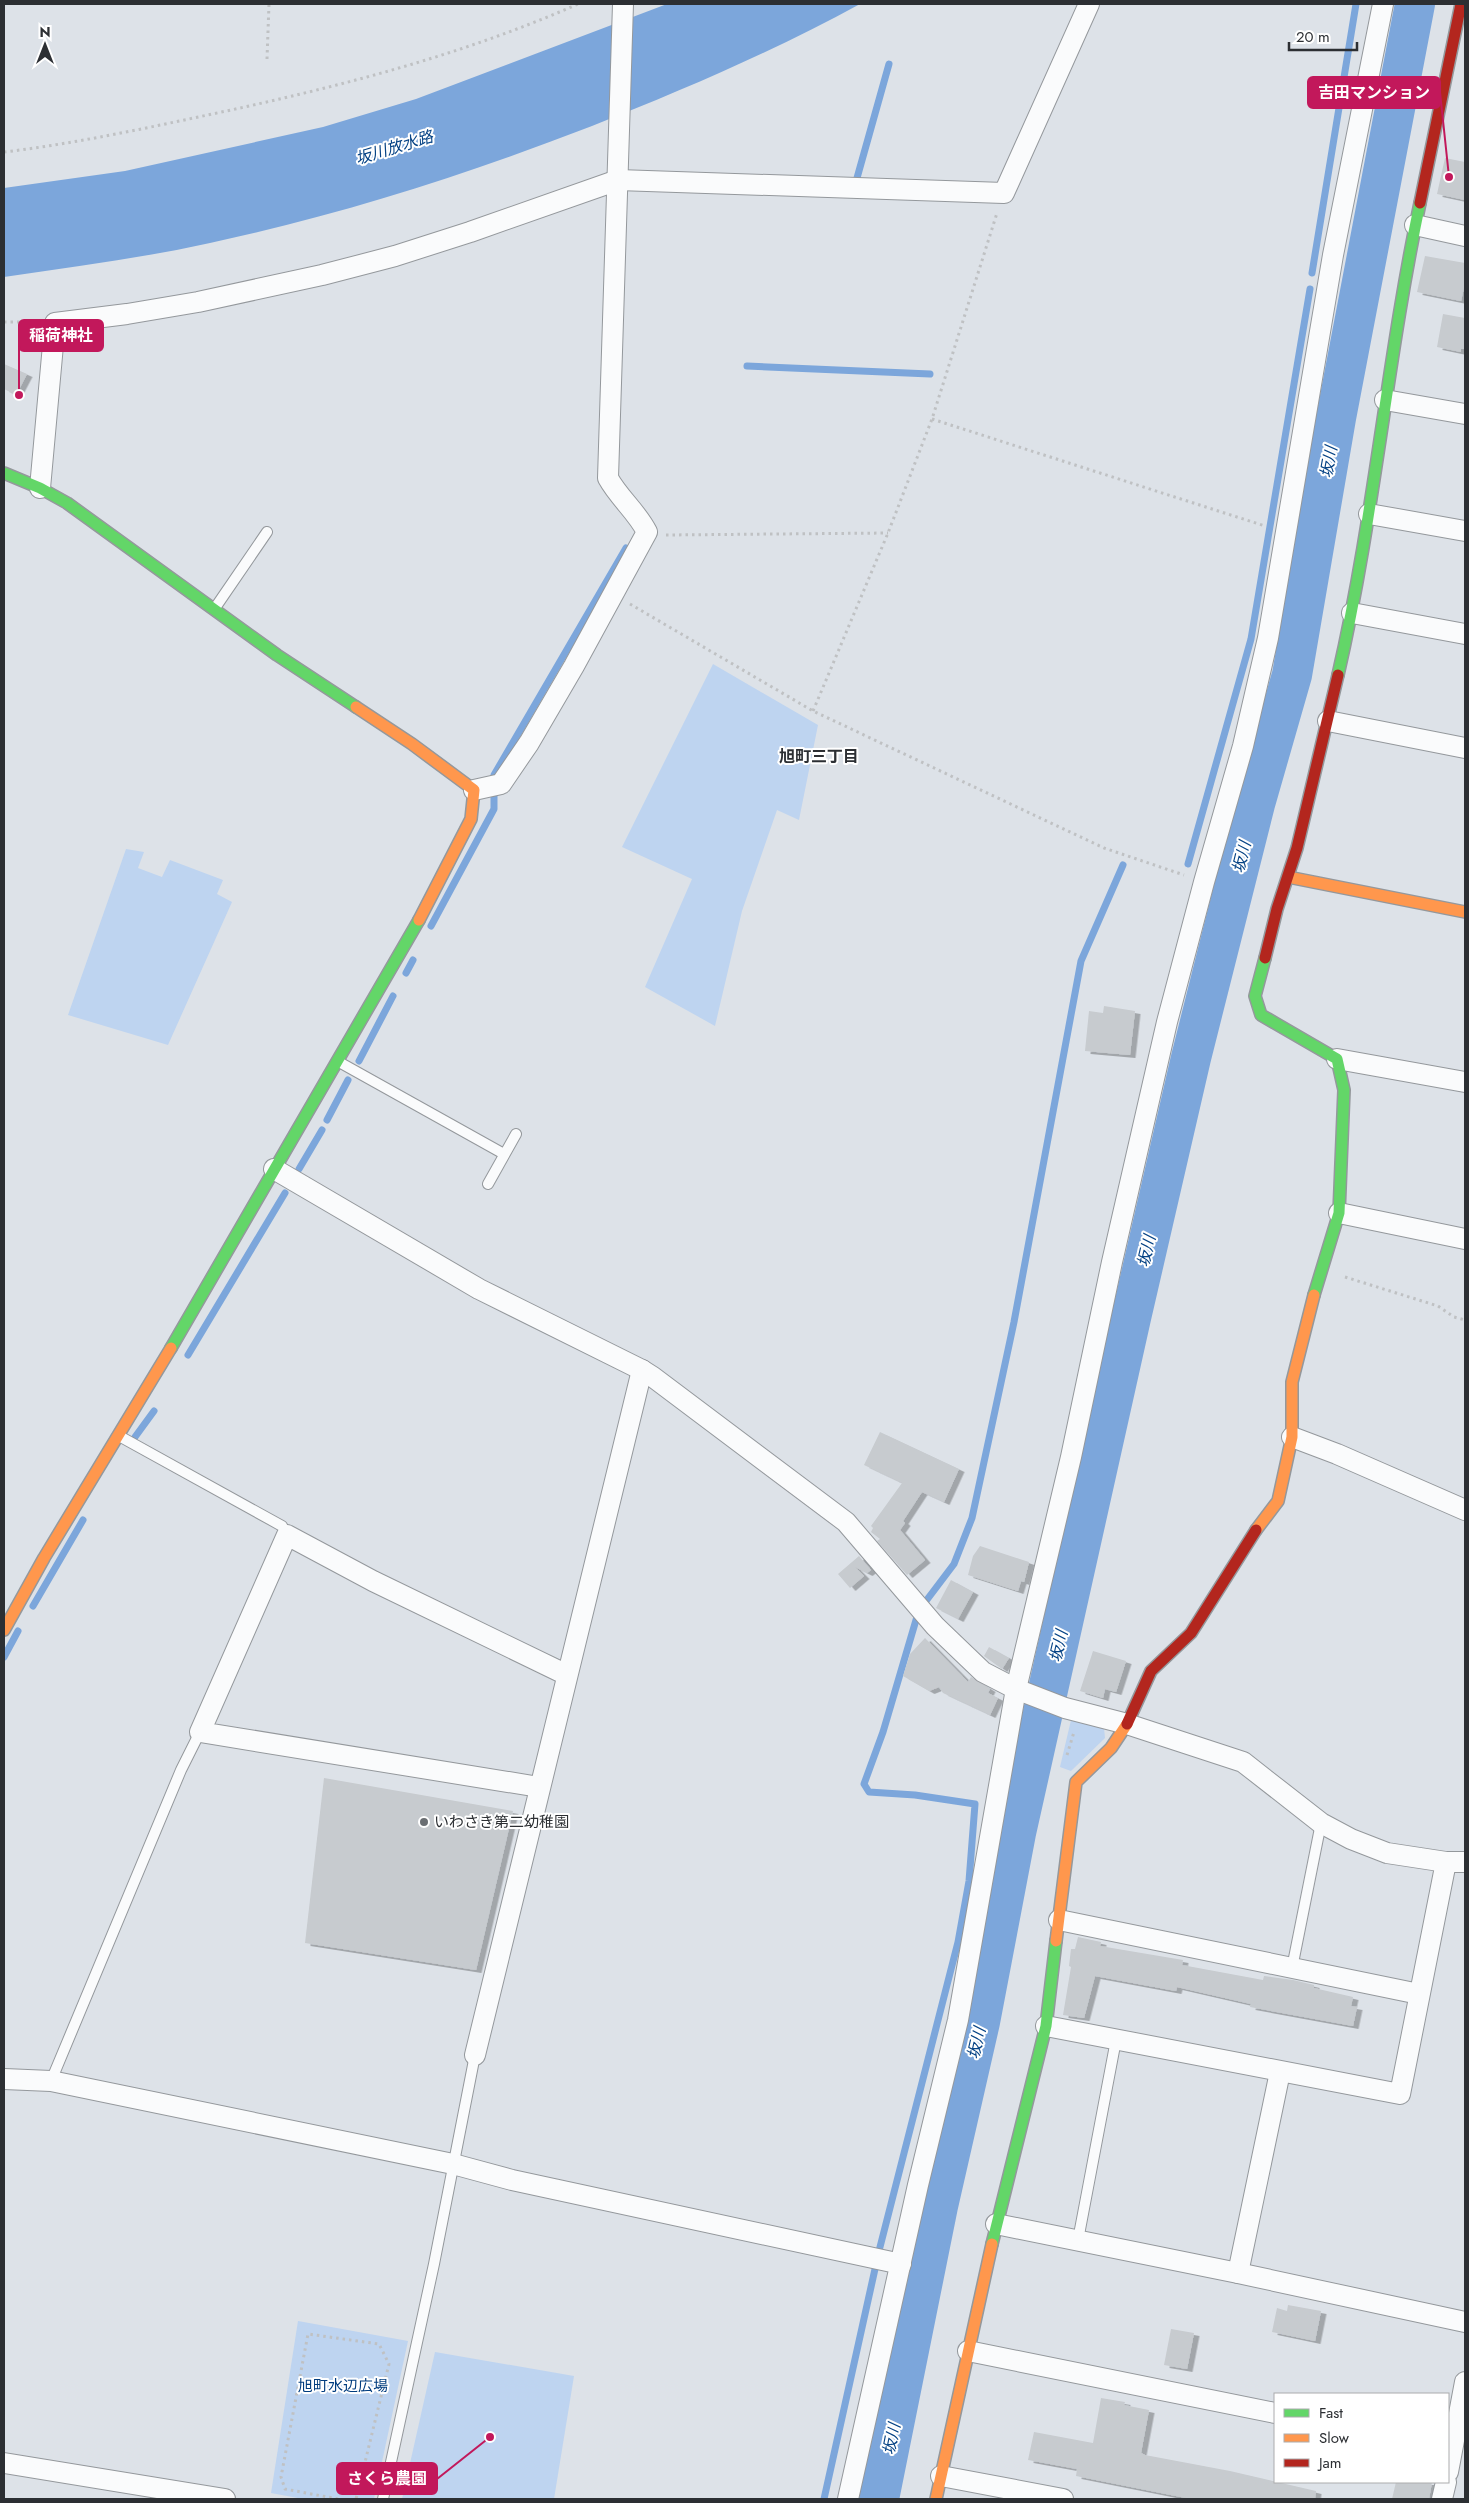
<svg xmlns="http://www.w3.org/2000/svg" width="1469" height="2503" font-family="Jost,'Noto Sans JP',sans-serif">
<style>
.green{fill:#bed4f0}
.water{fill:#7ca6db}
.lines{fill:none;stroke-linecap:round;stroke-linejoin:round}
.stream{stroke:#7ca6db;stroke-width:7}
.river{stroke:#7ca6db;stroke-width:40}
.building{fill:#c7cbcf;filter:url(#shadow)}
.lane-casing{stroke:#94989c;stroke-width:12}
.street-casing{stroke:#94989c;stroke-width:22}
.fast-casing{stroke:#94989c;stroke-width:14}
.slow-casing{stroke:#94989c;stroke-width:14}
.jam-casing{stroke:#94989c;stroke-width:14}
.path{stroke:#bfc1c3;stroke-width:3;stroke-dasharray:2.5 4;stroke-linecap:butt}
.lane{stroke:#fafbfc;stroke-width:10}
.street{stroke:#fafbfc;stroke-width:20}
.fast{stroke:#63d668;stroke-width:11}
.slow{stroke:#ff974d;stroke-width:11}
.jam{stroke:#b3261e;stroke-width:11}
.poi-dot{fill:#6a6e72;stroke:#fff;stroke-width:2}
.labels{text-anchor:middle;stroke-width:4;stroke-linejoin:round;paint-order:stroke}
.poi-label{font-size:15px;fill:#2c2f33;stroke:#fff;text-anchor:start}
.park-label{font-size:15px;fill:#003c7e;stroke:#fff}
.water-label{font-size:16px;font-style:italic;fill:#064385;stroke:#fff}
.neighbourhood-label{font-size:16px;font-weight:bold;fill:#2c2f33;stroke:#fff}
.leader{fill:none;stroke:#c2185b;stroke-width:2}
.callout-dot{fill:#c2185b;stroke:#fff;stroke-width:2}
.callout{fill:#c2185b;stroke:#c2185b;stroke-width:2}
.callout-label{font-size:16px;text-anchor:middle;font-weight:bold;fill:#fff}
</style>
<defs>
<filter id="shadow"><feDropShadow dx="5.5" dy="3" stdDeviation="0" flood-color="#0004"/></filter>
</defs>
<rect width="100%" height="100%" fill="#dde2e8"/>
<!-- green -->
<g class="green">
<polygon points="713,664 818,725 799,820 777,810 742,911 715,1026 645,987 692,879 622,847"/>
<polygon points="126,849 144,852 138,868 162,877 170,860 223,880 217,894 232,902 168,1045 68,1015"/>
<polygon points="1071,1720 1104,1728 1105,1738 1071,1771 1060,1767"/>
<polygon points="298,2321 408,2341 374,2499 303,2499 271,2493"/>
<polygon points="435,2352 574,2376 554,2499 402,2499"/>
</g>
<!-- water -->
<path class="water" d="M667 4H860C774 51 683 90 592 126 468 174 340 215 210 243 142 258 73 267 4 277V188L125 171 323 127 416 99Z"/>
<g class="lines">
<!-- stream -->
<g class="stream">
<polyline points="857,178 889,64"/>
<polyline points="1312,273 1356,4"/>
<polyline points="747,366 930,374"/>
<polyline points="1188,864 1251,639 1310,289"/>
<polyline points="431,926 494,809 494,775 626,548"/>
<polyline points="406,973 413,960"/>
<polyline points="359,1061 393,996"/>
<polyline points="327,1120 348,1080"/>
<polyline points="299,1169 322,1130"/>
<polyline points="188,1355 285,1193"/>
<polyline points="135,1437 154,1411"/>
<polyline points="33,1606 83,1520"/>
<polyline points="4,1657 18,1631"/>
<polyline points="824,2499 879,2251 958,1942 969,1881 975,1804 915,1795 869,1792 864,1784 883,1732 916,1620 926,1601 954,1564 972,1518 1014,1322 1081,961 1123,865"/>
</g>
<!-- river -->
<polyline class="river" points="879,2499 938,2206 980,2022 1016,1833 1131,1318 1191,1058 1255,804 1292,675 1336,418 1415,4"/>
</g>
<!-- building -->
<g class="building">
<polygon points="1445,158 1465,162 1465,200 1437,194"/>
<polygon points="1425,256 1465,263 1465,283 1461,301 1417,292"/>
<polygon points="1443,314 1465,318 1465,349 1461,349 1461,352 1437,347"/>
<polygon points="4,364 27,374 16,395 4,389"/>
<polygon points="1104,1006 1135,1011 1130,1055 1085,1051 1089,1011 1103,1013"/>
<polygon points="880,1432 959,1469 944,1502 922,1492 903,1521 905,1523 900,1530 925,1560 907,1575 877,1541 880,1539 871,1532 873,1528 871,1526 902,1483 864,1465"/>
<polygon points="980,1546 1029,1562 1024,1582 1021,1581 1018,1591 968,1575 973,1556"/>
<polygon points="859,1556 871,1570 867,1573 855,1567 864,1576 850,1588 838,1574"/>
<polygon points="951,1580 973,1592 958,1619 936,1608"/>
<polygon points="925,1638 968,1682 971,1677 990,1689 988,1693 998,1698 990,1715 943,1693 939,1687 929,1691 903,1676 910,1654"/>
<polygon points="989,1647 1009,1658 1002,1669 984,1656"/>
<polygon points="1093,1651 1126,1661 1116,1692 1105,1689 1103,1698 1080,1691"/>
<polygon points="324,1778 513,1811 476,1970 305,1943"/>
<polygon points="1078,1937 1101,1942 1100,1946 1183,1960 1182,1965 1263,1980 1264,1976 1293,1980 1314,1985 1314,1988 1353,1997 1351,2006 1357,2007 1353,2026 1250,2007 1251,2004 1177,1987 1176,1991 1095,1976 1084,2018 1063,2015 1071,1967 1069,1966 1071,1949 1075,1949"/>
<polygon points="1288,2305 1321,2311 1315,2341 1272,2332 1277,2308 1287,2311"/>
<polygon points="1171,2329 1194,2333 1187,2369 1164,2365"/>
<polygon points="1101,2398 1125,2402 1124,2405 1149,2410 1141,2453 1145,2455 1230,2471 1316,2491 1315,2499 1191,2499 1076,2476 1077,2469 1028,2460 1034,2432 1093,2443"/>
<polygon points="1396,2482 1432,2482 1429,2499 1392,2499"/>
</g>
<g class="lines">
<defs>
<g id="lane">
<polyline points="215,608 267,532"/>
<polyline points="339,1062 504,1154"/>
<polyline points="488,1184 516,1134"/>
<polyline points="121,1437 282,1526 287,1535"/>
<polyline points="1292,1968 1321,1823"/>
<polyline points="51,2081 181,1770 200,1732"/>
<polyline points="1078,2240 1116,2040"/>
<polyline points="383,2499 434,2264 475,2055"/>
</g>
<g id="street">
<polyline points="1415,225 1465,236"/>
<polyline points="1385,400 1465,414"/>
<polyline points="40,488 55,323 127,314 198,302 322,275 395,256 470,232 618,180 1004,193 1089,4"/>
<polyline points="1369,514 1465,531"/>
<polyline points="1352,613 1465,634"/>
<polyline points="1328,721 1465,748"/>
<path d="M474 790 501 784 529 743 574 666 647 532C637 512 619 498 608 478L623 4"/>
<polyline points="1337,1059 1465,1082"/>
<polyline points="274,1169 479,1289 642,1370 653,1377 846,1522 935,1626 983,1672 1016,1689 1065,1708 1127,1724 1243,1762 1321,1823 1351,1839 1387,1853 1446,1862 1465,1862"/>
<polyline points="1339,1213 1465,1239"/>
<polyline points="1292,1437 1337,1454 1465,1510"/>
<polyline points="539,1787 200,1732 287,1535 373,1581 567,1675"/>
<polyline points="1059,1920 1419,1994"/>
<polyline points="1046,2026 1400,2094 1446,1862"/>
<polyline points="475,2055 642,1370"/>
<polyline points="4,2079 51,2081 453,2164 512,2180 901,2264"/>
<polyline points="996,2224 1238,2273 1465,2322"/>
<polyline points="1238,2273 1280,2072"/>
<polyline points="968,2351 1275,2413"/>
<polyline points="4,2463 225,2499"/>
<polyline points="1448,2472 1465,2382"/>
<polyline points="941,2476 1063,2499"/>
<polyline points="848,2499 918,2185 958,2020 1016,1689 1071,1457 1112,1262 1167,1022 1204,882 1243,746 1268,638 1333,255 1383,4"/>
<polyline points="1442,2499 1446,2482"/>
</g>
<g id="fast">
<polyline points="4,473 40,488 67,503 277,655 356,707"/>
<path d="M1338 675C1374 519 1387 359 1420 203"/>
<polyline points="1265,958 1255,996 1261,1015 1337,1059 1344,1090 1339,1213 1314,1295"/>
<polyline points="171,1348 419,920"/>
<polyline points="992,2244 1046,2026 1056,1941"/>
</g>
<g id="slow">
<polyline points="356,707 412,744 474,790 471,819 419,920"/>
<polyline points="1288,877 1465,912"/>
<polyline points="1256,1530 1278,1501 1292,1437 1292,1382 1314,1295"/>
<polyline points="4,1630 44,1558 171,1348"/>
<polyline points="1056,1941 1076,1782 1111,1748 1127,1724"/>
<polyline points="936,2499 992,2244"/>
</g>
<g id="jam">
<polyline points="1420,203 1461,4"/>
<polyline points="1265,958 1277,909 1297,848 1338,675"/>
<polyline points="1127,1724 1151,1671 1191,1633 1256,1530"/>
</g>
</defs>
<!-- lane casing -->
<use href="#lane" class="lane-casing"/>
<!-- street casing -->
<use href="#street" class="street-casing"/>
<!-- fast casing -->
<use href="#fast" class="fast-casing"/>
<!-- slow casing -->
<use href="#slow" class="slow-casing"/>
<!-- jam casing -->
<use href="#jam" class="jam-casing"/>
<!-- path -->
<g class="path">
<polyline points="267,59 269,4"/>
<path d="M4 152C80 143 156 126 231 110 349 84 467 53 578 4"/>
<polyline points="4,322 36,322"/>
<polyline points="932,419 1265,526"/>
<polyline points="666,535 888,533"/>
<polyline points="630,604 813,711 1104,848 1184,875"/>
<polyline points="813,711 888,533 932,419 997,213"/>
<polyline points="1345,1277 1438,1306 1454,1317 1465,1320"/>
<polyline points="1067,1755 1074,1732"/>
<polyline points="338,2499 285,2489 281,2477 308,2334 379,2344 389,2364 356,2499"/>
</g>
<!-- lane -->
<use href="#lane" class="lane"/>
<!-- street -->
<use href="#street" class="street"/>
<!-- fast -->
<use href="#fast" class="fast"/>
<!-- slow -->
<use href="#slow" class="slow"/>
<!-- jam -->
<use href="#jam" class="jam"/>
</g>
<!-- markers -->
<circle class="poi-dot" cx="424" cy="1822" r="5"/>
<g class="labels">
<!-- poi labels -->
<g class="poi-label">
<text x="434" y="1827">いわさき第二幼稚園</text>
</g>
<!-- park labels -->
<g class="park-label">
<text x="343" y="2391">旭町水辺広場</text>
</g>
<!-- water labels -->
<g class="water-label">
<text transform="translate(394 147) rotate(-17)" y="6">坂川放水路</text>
<text transform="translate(1328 462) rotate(-80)" y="6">坂川</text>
<text transform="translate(1241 857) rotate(-76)" y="6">坂川</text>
<text transform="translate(1146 1251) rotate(-77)" y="6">坂川</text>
<text transform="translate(1058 1646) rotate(-77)" y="6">坂川</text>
<text transform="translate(976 2043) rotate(-77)" y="6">坂川</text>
<text transform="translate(891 2439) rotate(-79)" y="6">坂川</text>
</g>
<!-- neighbourhood labels -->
<g class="neighbourhood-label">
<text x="819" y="762">旭町三丁目</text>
</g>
</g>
<!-- callouts -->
<path class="leader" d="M1449 177L1440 92M19 395L19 335M490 2437L437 2479"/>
<g class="callout-dot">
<circle cx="1449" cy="177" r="5"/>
<circle cx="19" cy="395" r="5"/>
<circle cx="490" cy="2437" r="5"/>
</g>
<g class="callout">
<rect x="1308" y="77" width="132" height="31" rx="5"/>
<rect x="19" y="320" width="84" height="31" rx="5"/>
<rect x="337" y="2463" width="100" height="31" rx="5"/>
</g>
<g class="callout-label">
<text x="1374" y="98">吉田マンション</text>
<text x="61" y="341">稲荷神社</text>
<text x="387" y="2484">さくら農園</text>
</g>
<!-- border -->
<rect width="1469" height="2503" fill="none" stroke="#2c2f33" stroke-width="10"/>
<!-- legend -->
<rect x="1274" y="2393" width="175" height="90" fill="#ffffff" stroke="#abacad"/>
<rect x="1284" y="2409" width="25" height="8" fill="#63d668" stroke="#abacad"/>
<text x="1319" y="2418" font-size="15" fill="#2c2f33">Fast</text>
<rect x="1284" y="2434" width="25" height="8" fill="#ff974d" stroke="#abacad"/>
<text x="1319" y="2443" font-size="15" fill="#2c2f33">Slow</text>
<rect x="1284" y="2459" width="25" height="8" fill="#b3261e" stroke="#abacad"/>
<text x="1319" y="2468" font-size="15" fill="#2c2f33">Jam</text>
<!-- north arrow -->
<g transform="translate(45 45)" stroke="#ffffff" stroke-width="4" paint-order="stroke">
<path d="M0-4L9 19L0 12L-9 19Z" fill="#2c2f33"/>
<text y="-8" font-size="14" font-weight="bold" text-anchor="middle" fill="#2c2f33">N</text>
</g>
<!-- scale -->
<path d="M1289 42v8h68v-8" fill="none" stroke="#2c2f33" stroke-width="2.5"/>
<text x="1296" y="42" font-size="15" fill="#2c2f33" stroke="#ffffff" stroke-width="4" paint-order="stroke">20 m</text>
</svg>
